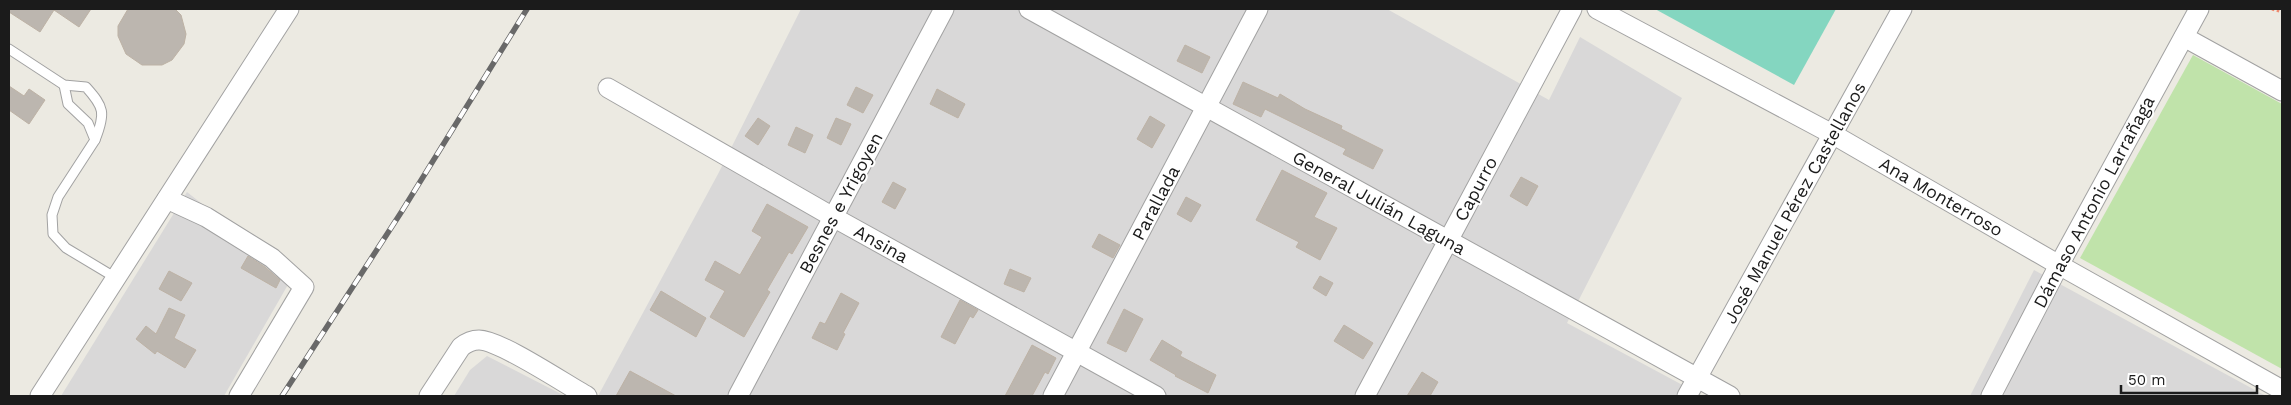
<svg xmlns="http://www.w3.org/2000/svg" width="2291" height="405" font-family="'Work Sans',sans-serif">
<style>
.residential{fill:#d9d8d8}
.grass{fill:#c0e3aa}
.pitch{fill:#84d6c0}
.building{fill:#bcb6af;stroke:#bdb2a5}
.lines{fill:none;stroke-linecap:round;stroke-linejoin:round}
.service-casing{stroke:#a2a2a2;stroke-width:11}
.minor-casing{stroke:#a2a2a2;stroke-width:21}
.path{stroke:#ef8b70;stroke-width:3;stroke-dasharray:2.5 2.5;stroke-linecap:butt}
.service{stroke:#fff;stroke-width:9}
.minor{stroke:#fff;stroke-width:19}
.rail-casing{stroke:#696969;stroke-width:5.5}
.rail{stroke:#fff;stroke-width:4;stroke-dasharray:11;stroke-linecap:butt}
.labels{text-anchor:middle;stroke-width:4;stroke-linejoin:round;paint-order:stroke}
.street-label{font-size:18px;fill:#1b1b1b;stroke:#fff}
</style>
<rect width="100%" height="100%" fill="#eceae2"/>
<!-- residential -->
<g class="residential">
<polygon points="801,9 1387,9 1549,100 1580,37 1682,98 1567,323 1703,396 598,396 718,174"/>
<polygon points="187,192 293,276 224,396 61,396"/>
<polygon points="2034,270 2266,396 1970,396"/>
<polygon points="487,356 565,396 454,396 470,370"/>
</g>
<!-- grass -->
<polygon class="grass" points="2193,55 2282,104 2282,369 2080,258"/>
<!-- pitch -->
<polygon class="pitch" points="1655,9 1836,9 1794,85"/>
<!-- building -->
<g class="building">
<polygon points="9,9 91,9 79,27 54,10 40,32 9,12"/>
<polygon points="128,9 175,9 181,15 186,34 184,44 172,60 162,65 142,65 126,54 118,36 118,26"/>
<polygon points="1185,45 1210,57 1202,73 1177,61"/>
<polygon points="1243,82 1278,98 1280,94 1305,109 1342,126 1341,129 1383,150 1373,169 1343,154 1346,149 1265,109 1261,117 1233,104"/>
<polygon points="9,86 24,96 29,89 45,100 29,124 9,110"/>
<polygon points="856,87 873,95 863,113 847,105"/>
<polygon points="937,89 965,104 958,118 930,104"/>
<polygon points="1150,116 1165,125 1152,148 1137,139"/>
<polygon points="758,118 770,126 758,145 745,136"/>
<polygon points="836,118 851,124 841,145 827,138"/>
<polygon points="796,127 813,135 805,153 788,145"/>
<polygon points="1282,170 1327,193 1314,217 1337,228 1320,260 1296,247 1299,242 1256,220"/>
<polygon points="1521,177 1538,186 1527,206 1510,196"/>
<polygon points="893,182 906,189 895,209 882,202"/>
<polygon points="1186,197 1201,205 1191,222 1177,214"/>
<polygon points="767,204 808,227 792,254 789,252 767,290 770,292 744,337 710,317 725,291 705,280 715,261 740,275 762,237 752,231"/>
<polygon points="1099,234 1120,245 1113,258 1092,247"/>
<polygon points="248,256 265,267 280,280 276,288 241,268"/>
<polygon points="1010,269 1031,278 1024,292 1004,284"/>
<polygon points="169,271 192,283 181,301 159,289"/>
<polygon points="1320,276 1333,283 1326,296 1313,288"/>
<polygon points="661,291 706,318 696,337 650,310"/>
<polygon points="841,293 859,303 843,333 845,334 837,350 812,338 820,322 825,324"/>
<polygon points="960,300 978,310 973,318 970,316 955,344 941,337"/>
<polygon points="169,308 185,315 174,338 196,350 185,368 157,351 155,354 136,339 146,326 156,334"/>
<polygon points="1124,309 1143,319 1126,352 1107,343"/>
<polygon points="1344,325 1373,343 1363,359 1334,341"/>
<polygon points="1162,340 1182,352 1180,356 1216,375 1208,393 1175,376 1176,375 1150,360"/>
<polygon points="1032,345 1056,358 1048,374 1045,372 1032,396 1005,396"/>
<polygon points="630,371 676,396 616,396"/>
<polygon points="1422,372 1438,382 1430,396 1407,396"/>
</g>
<g class="lines">
<defs>
<g id="service">
<path d="M9 49 64 85 86 87C104 107 106 113 95 140"/>
<polyline points="64,85 68,104 88,123 95,140 58,197 52,215 53,234 66,248 116,278"/>
</g>
<g id="minor">
<polyline points="1029,9 1730,396"/>
<polyline points="1597,9 1834,135 2059,265 2282,390"/>
<polyline points="2184,37 2282,91"/>
<polyline points="608,88 833,217 1156,396"/>
<polyline points="167,199 206,217 272,258 304,287 239,396"/>
<polyline points="40,396 289,9"/>
<path d="M429 396 461 347C466 343 472 340 479 340 500 340 565 384 587 396"/>
<polyline points="738,396 944,9"/>
<polyline points="1053,396 1258,9"/>
<polyline points="1365,396 1572,9"/>
<polyline points="1687,396 1902,9"/>
<polyline points="1991,396 2059,265 2199,9"/>
</g>
</defs>
<!-- service casing -->
<use href="#service" class="service-casing"/>
<!-- minor casing -->
<use href="#minor" class="minor-casing"/>
<!-- path -->
<polyline class="path" points="2272,9 2282,12"/>
<!-- service -->
<use href="#service" class="service"/>
<!-- minor -->
<use href="#minor" class="minor"/>
<defs>
<polyline id="rail" points="282,396 402,211 527,9"/>
</defs>
<!-- rail casing -->
<use href="#rail" class="rail-casing"/>
<!-- rail -->
<use href="#rail" class="rail"/>
</g>
<g class="labels">
<!-- street labels -->
<g class="street-label">
<text transform="translate(1476 189) rotate(-62)" y="6">Capurro</text>
<text transform="translate(1941 197) rotate(30)" y="6">Ana Monterroso</text>
<text transform="translate(2094 202) rotate(-62)" y="6">Dámaso Antonio Larrañaga</text>
<text transform="translate(841 203) rotate(-62)" y="6">Besnes e Yrigoyen</text>
<text transform="translate(1156 203) rotate(-62)" y="6">Parallada</text>
<text transform="translate(1379 203) rotate(29)" y="6">General Julián Laguna</text>
<text transform="translate(1795 203) rotate(-61)" y="6">José Manuel Pérez Castellanos</text>
<text transform="translate(881 244) rotate(29)" y="6">Ansina</text>
</g>
</g>
<!-- border -->
<rect width="2291" height="405" fill="none" stroke="#1b1b1b" stroke-width="20"/>
<!-- scale -->
<path d="M2121 385v8h136v-8" fill="none" stroke="#1b1b1b" stroke-width="2.5"/>
<text x="2128" y="385" font-size="15" fill="#1b1b1b" stroke="#ffffff" stroke-width="4" paint-order="stroke">50 m</text>
</svg>
